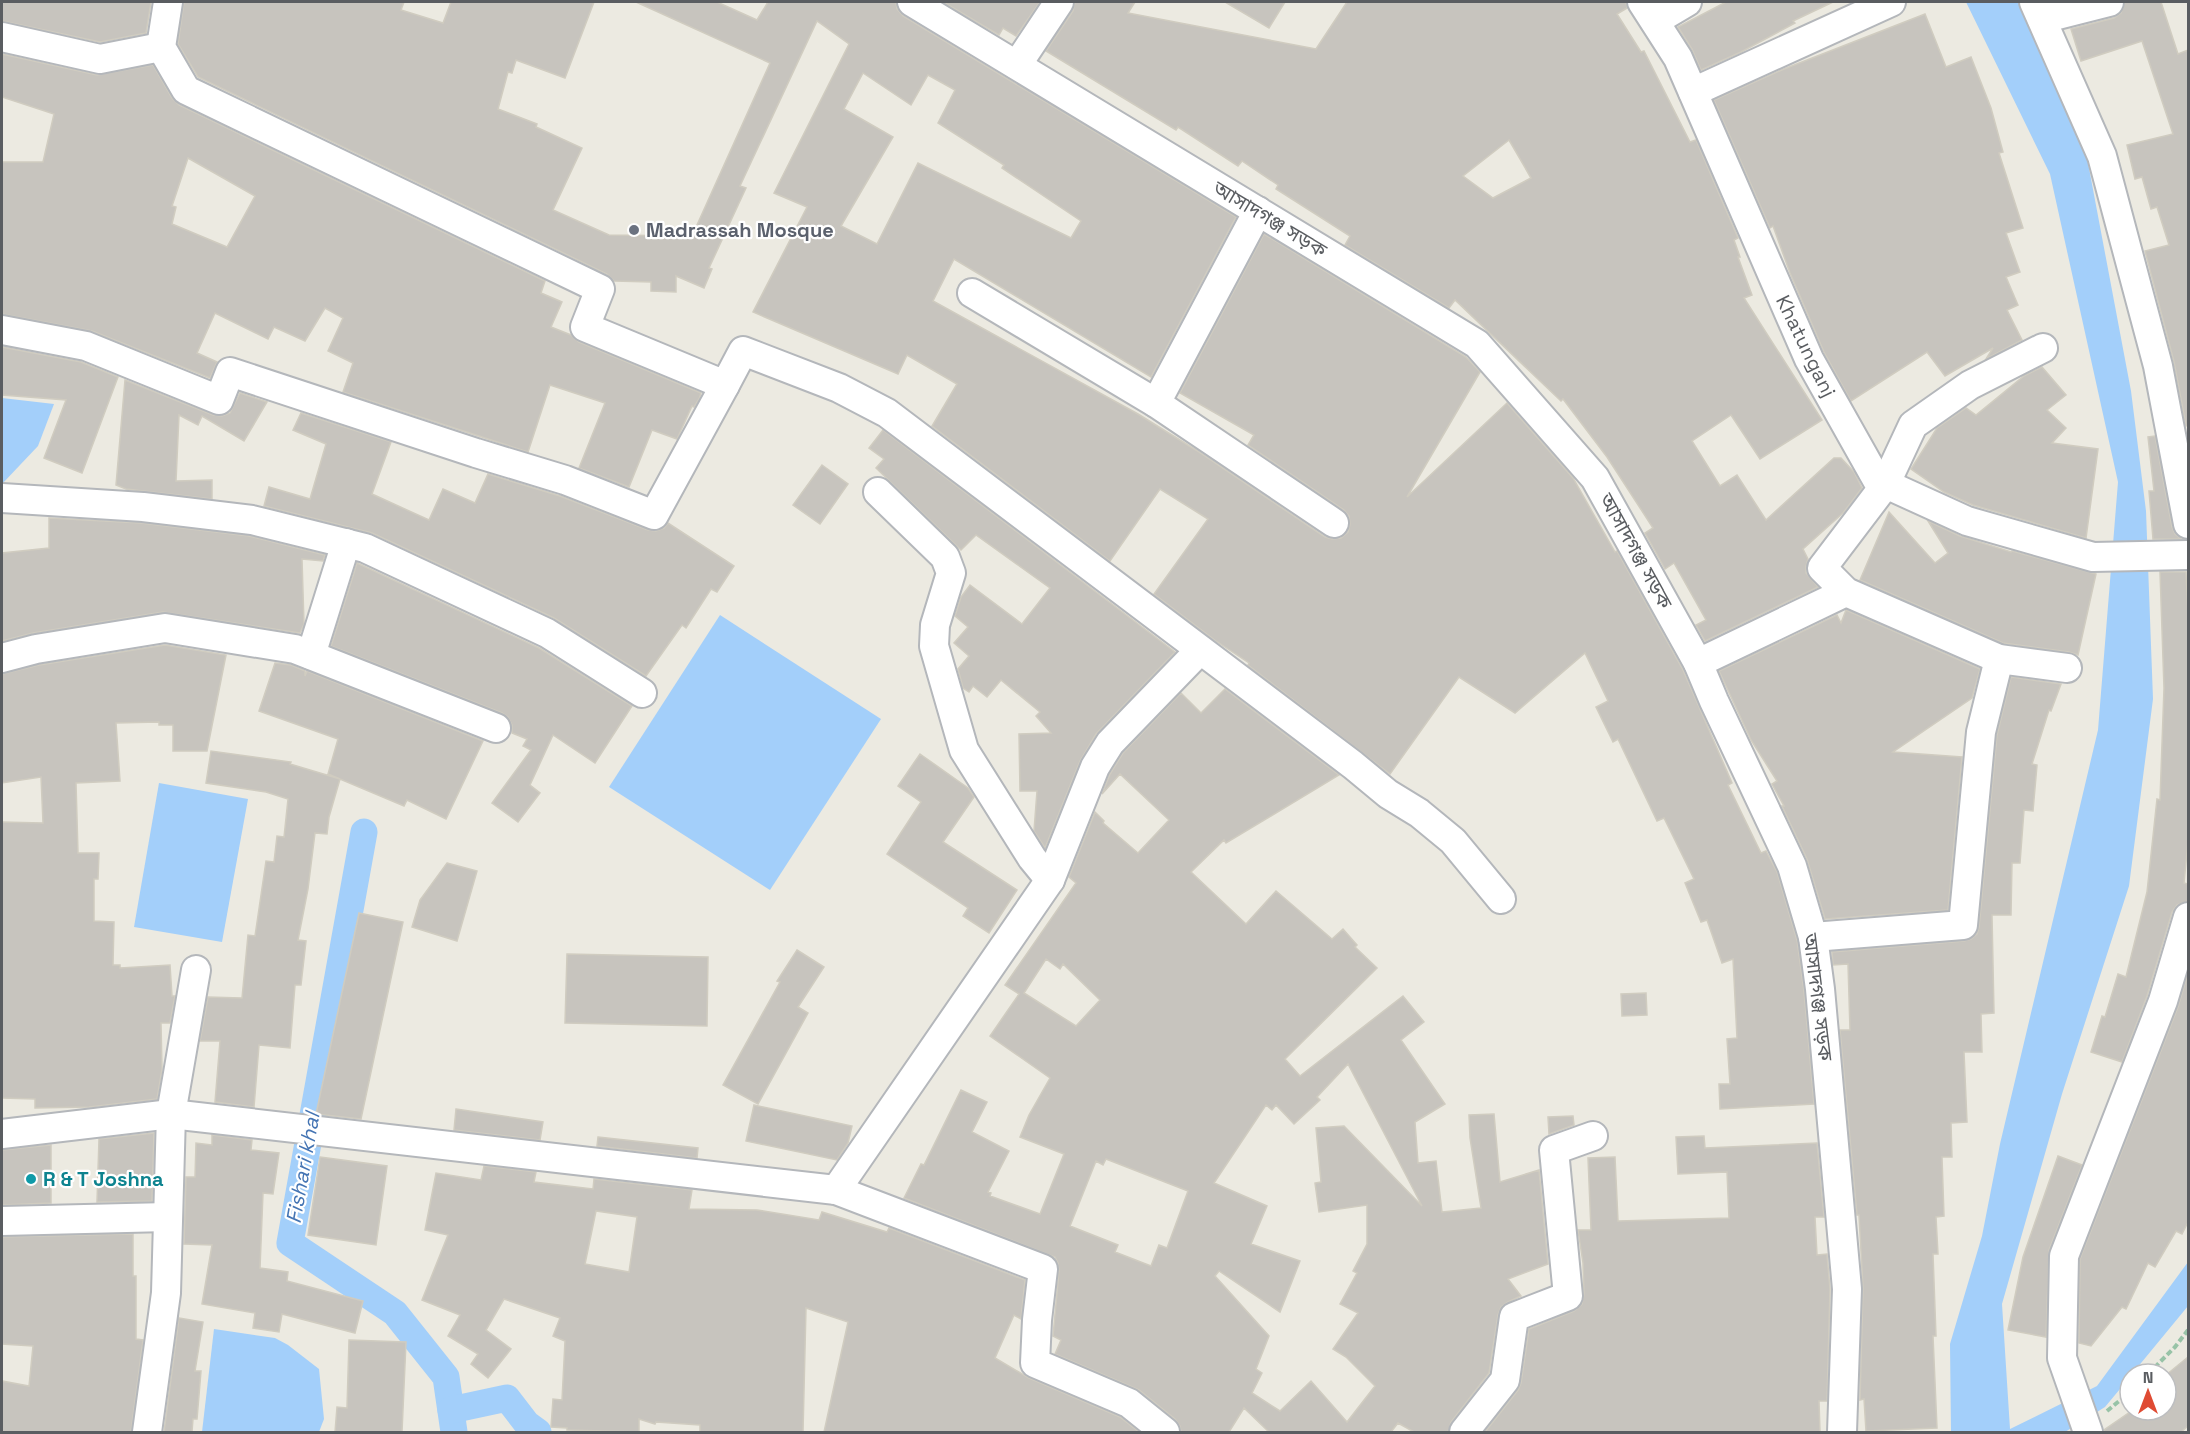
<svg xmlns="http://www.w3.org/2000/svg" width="2190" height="1434" font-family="'Space Grotesk','Noto Sans Bengali',sans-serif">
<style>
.water{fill:#a3cffa}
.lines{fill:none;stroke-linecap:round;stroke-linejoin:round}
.canal{stroke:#a3cffa;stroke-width:27}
.building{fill:#c7c4be;stroke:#d0ccc0;stroke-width:1.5;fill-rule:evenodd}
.minor-casing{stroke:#b4b7bb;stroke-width:32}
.path{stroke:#98c3a7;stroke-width:4;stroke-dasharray:6 3;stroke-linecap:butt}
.minor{stroke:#fff;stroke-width:28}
.worship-dot{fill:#6b7280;stroke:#fff;stroke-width:2}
.culture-dot{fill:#0f9aa8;stroke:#fff;stroke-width:2}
.labels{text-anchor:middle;stroke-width:4.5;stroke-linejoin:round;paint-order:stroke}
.street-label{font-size:20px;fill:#5a5d61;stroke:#fff}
.worship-label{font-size:20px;font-weight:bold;fill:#5b616d;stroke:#fff;text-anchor:start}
.culture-label{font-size:20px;font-weight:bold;fill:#0d838f;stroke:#fff;text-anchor:start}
.water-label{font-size:21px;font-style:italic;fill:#4474b3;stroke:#fff}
</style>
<rect width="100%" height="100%" fill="#eceae1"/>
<!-- water -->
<g class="water">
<polygon points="1966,2 2020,2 2082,131 2131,391 2146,511 2153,699 2129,886 2062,1094 2002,1304 2010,1429 2097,1386 2188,1262 2188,1306 2132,1374 2130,1374 2130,1377 2105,1407 2065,1432 1951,1432 1950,1344 1982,1236 2000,1144 2098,730 2118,482 2050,174"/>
<polygon points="2,398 54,404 38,446 2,484"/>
<polygon points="720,615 881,719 770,890 609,787"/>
<polygon points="159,783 248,799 222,942 134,927"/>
<polygon points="214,1329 275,1338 288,1345 319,1369 324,1419 319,1432 202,1432"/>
</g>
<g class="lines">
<!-- canal -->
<g class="canal">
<polyline points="364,832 290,1243 395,1313 446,1377 454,1432"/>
<polyline points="451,1410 507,1398 527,1424 538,1432"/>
</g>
</g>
<!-- building -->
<g class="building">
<polygon points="2,2 151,2 146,33 100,42 2,21"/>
<path d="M184 2H404L401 10 443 23 451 2H594L565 78 516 60 512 73 508 72 498 109 537 124 536 127 582 148 553 210 609 235 692 236 770 63 636 2H717L757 20 768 2H896L897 9 903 16 1236 217 1151 377 954 259 933 301 1138 414 1196 450 1325 537 1332 539 1341 538 1348 532 1350 524 1349 516 1344 510 1248 445 1254 435 1180 393 1264 234 1466 357 1480 372 1407 497 1507 403 1573 478 1615 552 1617 551 1683 670 1732 783 1728 785 1761 853 1766 851 1777 872 1797 940 1804 991 1814 1104 1720 1109 1719 1084H1730L1727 1039 1737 1038 1733 959 1722 963 1707 920 1701 922 1685 883 1694 879 1664 818 1657 821 1618 739 1613 742 1596 707 1608 701 1585 653 1515 713 1459 677 1390 774 1248 665 1249 663 1216 641 1154 594 1208 519 1160 489 1110 561 932 426 957 384 907 355 898 374 753 312 807 207 774 193 849 44 817 21 740 186 746 188 709 268 712 269 704 288 676 276V292L651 291V282L614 281 607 274 198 77 178 44ZM863 73 911 105 928 75 955 90 938 123 1004 165 1002 168 1081 221 1071 238 918 163 877 244 841 226 893 137 844 109Z"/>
<polygon points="943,2 1040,2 1016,36 1003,28 999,35"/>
<path d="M1075 2H1135L1128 13 1316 49 1347 2H1626L1627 8 1617 14 1641 52 1644 51 1690 142 1696 140 1738 238 1734 240 1740 257H1738L1752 295 1744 298 1822 420 1760 459 1731 415 1692 441 1720 486 1737 475 1766 520 1834 458H1841L1854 472 1862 488 1843 513 1803 549 1808 559 1806 566V573L1818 587 1705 641 1696 625 1706 620 1674 563 1665 569 1645 533 1653 528 1607 457 1563 399 1561 401 1455 300 1449 308 1345 245 1350 236 1276 189 1278 185 1242 161 1238 166 1178 127 1176 130 1046 51 1073 11ZM1509 140 1531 178 1493 198 1463 176Z"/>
<polygon points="1225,2 1285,2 1269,28"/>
<polygon points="1726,2 1833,2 1793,21 1795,23 1741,52 1701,70 1692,49 1678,27"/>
<polygon points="2125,2 2161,2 2178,54 2188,50 2188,425 2186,426 2174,362 2145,251 2169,245 2157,207 2151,209 2142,177 2135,179 2127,145 2173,134 2142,41 2081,61 2071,29 2114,18 2121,13"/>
<polygon points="1925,14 1946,67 1971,57 1991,108 2003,152 1999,153 2023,228 2006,233 2020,272 2006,277 2018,305 2007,310 2022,340 1986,359 1993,348 1945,376 1927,352 1851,401 1824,352 1790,273 1773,226 1770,228 1714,100 1784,69"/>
<path d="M2 54 97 75 153 65 172 98 179 105 545 281 541 293 562 302 551 327 571 335 579 342 701 393 699 399 694 407 692 406 677 439 652 430 629 487 579 468 605 403 550 385 528 452 343 392 353 363 328 351 343 318 325 308 305 341 274 327 268 339 215 313 197 353 217 362 210 378 92 331 2 314V162H43L54 114 2 97ZM188 158 255 196 227 247 172 224 176 207 172 206Z"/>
<polygon points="2,347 81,362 118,377 82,473 44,458 66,400 2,395"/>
<polygon points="2042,367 2066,395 2047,410 2066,428 2052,443 2098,449 2086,538 1973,505 1944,492 1911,469 1937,428 1966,408 1976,415 2024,376"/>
<polygon points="125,380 213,415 222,416 230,413 240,393 267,402 244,441 202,416 198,425 179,415 176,481 212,480 212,499 126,489 116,485"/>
<polygon points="301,413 391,442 372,494 429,520 443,489 475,503 488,474 560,496 648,530 656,531 664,528 668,523 734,566 717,592 711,589 686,628 682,625 646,676 554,618 372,533 264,506 269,487 310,499 326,444 293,430"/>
<polygon points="883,430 1175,652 1096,734 1080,761 1045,848 1034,831 1037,791 1020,791 1019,734 1051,733 1036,716 1040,712 1001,680 987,697 973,686 969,692 963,688 958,669 969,656 954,643 968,627 955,616 961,597 970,585 1022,624 1050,588 976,535 961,550 876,468 884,459 869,448"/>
<polygon points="2155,436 2172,527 2175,534 2181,539 2153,539 2149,491 2154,491 2148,437"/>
<polygon points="822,465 848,484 820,524 793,505"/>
<polygon points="1889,512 1935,563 1948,553 1928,521 1960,536 2011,552 2012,551 2096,574 2078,655 2069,652 2003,643 1860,580"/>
<polygon points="49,518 141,523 249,536 325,555 323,561 302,559 304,624 300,633 163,612 33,633 2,641 2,553 49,548"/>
<polygon points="357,563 539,648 632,706 595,763 553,735 530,785 540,793 518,822 492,803 531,750 523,746 527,739 512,733 512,725 508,717 502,713 331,646"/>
<polygon points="2160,572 2186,572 2188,613 2188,842 2184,883 2188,884 2188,901 2177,905 2172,912 2147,996 2122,1062 2091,1052 2102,1016 2105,1017 2118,974 2126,977 2147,892 2157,799 2160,800 2164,688"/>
<polygon points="1846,610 1980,669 1972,698 1893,752 1962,757 1948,910 1825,919 1807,859 1782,806 1784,806 1772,784 1777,781 1751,740 1719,671 1837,615 1841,623"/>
<polygon points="165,645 226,655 207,751 173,751 173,725 159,725 159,722 116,723 120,781 76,783 78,853 99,853 98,879 94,879 94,921 114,922 113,965 120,965 120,968 170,965 172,996 175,996 170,1023 161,1023 162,1069 157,1099 89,1107 35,1108 35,1099 2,1098 2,822 43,823 41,777 2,783 2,674 39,665"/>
<polygon points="275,663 291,665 305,671 305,676 307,671 483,741 446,819 407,800 404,806 340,779 329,817 327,834 315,833 308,889 298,940 306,941 301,985 295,985 290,1048 259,1045 254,1107 215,1102 220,1041 200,1041 208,997 242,998 248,935 255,936 266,861 274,862 277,836 284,837 288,799 266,792 206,783 211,751 291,762 290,764 340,779 328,774 338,739 259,711"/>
<polygon points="2011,677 2061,684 2051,711 2049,710 2032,764 2037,765 2033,811 2024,810 2020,863 2012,863 2011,915 1992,915 1994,1013 1981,1014 1982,1052 1964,1052 1967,1122 1951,1123 1952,1157 1942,1157 1944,1216 1936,1217 1938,1254 1933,1254 1936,1336 1933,1336 1937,1428 1866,1431 1864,1399 1860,1400 1863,1288 1859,1215 1857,1215 1840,1030 1850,1030 1848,964 1833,965 1832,952 1964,941 1971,939 1977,934 1979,927 1997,735"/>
<path d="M1225 689 1339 775 1226 843 1224 840 1191 872 1246 924 1276 891 1332 939 1343 929 1357 945 1355 947 1377 968 1285 1059 1300 1076 1403 996 1424 1022 1401 1040 1445 1104 1415 1122 1418 1163 1436 1161 1442 1212 1481 1208 1470 1138 1469 1115 1494 1114 1500 1182 1539 1170 1548 1264 1508 1279 1521 1296 1508 1302 1501 1307 1498 1315 1489 1373 1451 1422 1448 1432H1414L1398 1423 1391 1432H1269L1244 1408 1229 1432H1181L1180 1426 1175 1419 1139 1390 1055 1354 1061 1340 1053 1336 1059 1271 1058 1263 1055 1257 904 1198 921 1164 924 1165 961 1090 987 1102 972 1132 1009 1151 988 1192 991 1193 990 1196 1040 1214 1064 1154 1020 1137 1029 1115 1050 1078 990 1036 1019 994 1005 985 1076 883 1069 877 1095 812 1104 821 1103 823 1138 853 1169 820 1120 774 1102 794 1110 774 1123 753 1181 693 1201 713ZM1046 959 1060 969 1063 964 1100 1000 1076 1026 1024 993ZM1348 1064 1422 1206 1344 1126 1316 1128 1321 1182 1315 1183 1319 1212 1367 1205V1244L1353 1271 1357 1273 1340 1304 1358 1313 1333 1349 1346 1357 1375 1386 1347 1422 1311 1381 1280 1411 1252 1393 1262 1373 1256 1369 1269 1336 1215 1276 1219 1271 1280 1312 1300 1261 1251 1244 1267 1206 1214 1183 1266 1105 1272 1110 1276 1105 1294 1124 1320 1100 1317 1097ZM1106 1159 1188 1191 1167 1248 1159 1245 1151 1266 1115 1252 1118 1245 1070 1226 1096 1161 1103 1165Z"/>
<polygon points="920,754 968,788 974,797 943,842 1017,890 989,933 963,916 968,908 887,854 921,802 898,786"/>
<polygon points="447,863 477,871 457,941 412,927 420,900"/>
<polygon points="359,913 403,922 361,1119 316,1114"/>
<polygon points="797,950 824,967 798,1007 808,1013 758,1104 723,1085 780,982 777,981"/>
<polygon points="567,954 708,957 707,1026 565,1023"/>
<polygon points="2188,973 2188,1222 2182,1234 2176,1231 2155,1267 2148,1263 2126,1309 2122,1307 2091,1346 2079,1343 2080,1259 2178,1007"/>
<polygon points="1646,993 1647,1015 1622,1016 1621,994"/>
<polygon points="754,1105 852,1126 848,1143 837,1160 746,1141"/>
<polygon points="456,1109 543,1122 540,1140 454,1130"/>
<polygon points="1573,1116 1574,1125 1549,1134 1548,1117"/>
<polygon points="154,1133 152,1201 97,1202 99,1139"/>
<polygon points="212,1135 252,1140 251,1150 279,1153 273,1194 263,1193 260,1268 288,1272 287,1281 363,1301 355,1333 282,1314 279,1332 253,1328 255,1313 202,1304 212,1245 184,1244 186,1177 195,1177 196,1143 212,1145"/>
<polygon points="1704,1136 1705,1148 1817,1143 1824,1217 1815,1217 1817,1255 1827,1254 1830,1289 1827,1401 1819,1401 1820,1432 1485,1432 1518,1390 1521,1383 1529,1329 1574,1311 1582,1304 1584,1294 1583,1263 1578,1230 1591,1230 1588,1158 1615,1157 1618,1221 1729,1218 1727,1172 1678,1174 1676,1137"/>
<polygon points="598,1137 698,1148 697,1158 597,1146"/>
<polygon points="51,1145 51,1203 2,1205 2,1150"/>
<polygon points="2058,1156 2082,1165 2049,1250 2046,1337 2008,1330 2023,1257"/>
<polygon points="320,1157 387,1166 376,1245 308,1235"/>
<path d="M484 1166 536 1172 534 1182 593 1189 594 1179 692 1190 689 1209 757 1210 819 1220 822 1212 887 1232 889 1228 1025 1280 1021 1319 1014 1315 995 1358 1029 1378 1120 1417 1139 1432H824L848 1322 806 1308 803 1432H700V1425L656 1422 655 1424 639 1419V1432L567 1430V1428L551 1427 553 1399 562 1400 565 1341 553 1336 560 1318 504 1299 486 1330 511 1349 488 1378 471 1364 478 1354 448 1336 460 1315 422 1300 448 1235 425 1230 436 1173 481 1180ZM596 1211 637 1217 629 1272 585 1264Z"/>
<polygon points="133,1234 133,1276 136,1276 136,1339 143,1340 131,1432 2,1432 2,1381 29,1386 33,1346 2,1344 2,1237"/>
<polygon points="179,1318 203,1322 195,1371 201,1371 197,1419 193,1419 192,1432 164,1432"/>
<polygon points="349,1340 406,1342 402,1432 335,1432 337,1407 347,1408"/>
<polygon points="2188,1357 2188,1426 2181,1432 2104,1432 2104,1430 2133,1410 2166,1410 2166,1375"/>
</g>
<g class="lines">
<defs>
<g id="minor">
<polyline points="168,2 161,47 186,90 600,289 585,327 725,385 743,351 839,388 887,413 1353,765 1388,794 1419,813 1453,841 1501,899"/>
<polyline points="912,2 1477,344 1595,478 1698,663 1714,701 1792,866 1813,937 1820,989 1847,1289 1842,1432"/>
<polyline points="1642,2 1678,58 1809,359 1877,480 1967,521 2093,557 2188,555"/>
<polyline points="2034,2 2102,156 2158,366 2188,524"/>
<polyline points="2042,19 2109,2"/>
<polyline points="1655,21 1687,2"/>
<polyline points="2,37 100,59 161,47"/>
<polyline points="1017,65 1059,2"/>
<polyline points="1693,92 1891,2"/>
<polyline points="972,293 1156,403 1334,523"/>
<polyline points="2,330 86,346 219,400 230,372 476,453 565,480 654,515 725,385"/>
<polyline points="2043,348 1970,385 1913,425 1885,485 1822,568 1846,592 1999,659 2067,668"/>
<polyline points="1156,403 1258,211"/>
<polyline points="878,492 945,557 951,573 935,625 934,646 964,750 1032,858 1050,880"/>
<polyline points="2,498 143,507 252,520 365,548 547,633 642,693"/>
<polyline points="311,655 346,543"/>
<polyline points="2,658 36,649 165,628 295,649 496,728"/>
<polyline points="1698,663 1846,592"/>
<polyline points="1813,937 1963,925 1981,732 1999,659"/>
<polyline points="2,1134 171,1114 836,1190 1043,1269 1037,1320 1035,1363 1129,1403 1165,1432"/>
<polyline points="836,1190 1050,880 1095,767 1110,743 1200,650"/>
<polyline points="2,1221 168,1217"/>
<polyline points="147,1432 166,1293 171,1114 196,970"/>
<polyline points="1464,1432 1505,1380 1514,1317 1568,1296 1554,1150 1593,1136"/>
<polyline points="2088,1432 2062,1358 2064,1256 2163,1001 2188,917"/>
</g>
</defs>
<!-- minor casing -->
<use href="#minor" class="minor-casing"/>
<!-- path -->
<g class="path">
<polyline points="2148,1374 2175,1347 2188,1330"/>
<polyline points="2107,1411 2130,1392"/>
</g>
<!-- minor -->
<use href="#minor" class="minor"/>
</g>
<!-- markers -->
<circle class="worship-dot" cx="634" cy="230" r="6"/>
<circle class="culture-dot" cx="31" cy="1179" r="6"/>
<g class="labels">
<!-- street labels -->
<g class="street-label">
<text transform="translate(1270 219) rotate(31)" y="7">আসাদগঞ্জ সড়ক</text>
<text transform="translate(1806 346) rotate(64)" y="7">Khatunganj</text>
<text transform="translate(1636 551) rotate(61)" y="7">আসাদগঞ্জ সড়ক</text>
<text transform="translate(1818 997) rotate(83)" y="7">আসাদগঞ্জ সড়ক</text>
</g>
<!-- worship labels -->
<g class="worship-label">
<text x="646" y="237">Madrassah Mosque</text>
</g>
<!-- culture labels -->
<g class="culture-label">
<text x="43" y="1186">R &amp; T Joshna</text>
</g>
<!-- water labels -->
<g class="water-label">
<text transform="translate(303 1168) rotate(-80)" y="7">Fishari khal</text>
</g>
</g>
<!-- border -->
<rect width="2190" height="1434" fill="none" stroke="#5a5d61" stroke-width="6"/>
<!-- north arrow -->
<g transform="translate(2148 1392)"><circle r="28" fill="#ffffff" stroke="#bdbec0" stroke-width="1.5"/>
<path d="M0-4.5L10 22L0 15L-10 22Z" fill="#df4b33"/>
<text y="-9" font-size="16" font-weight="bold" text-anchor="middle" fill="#5a5d61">N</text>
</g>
</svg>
